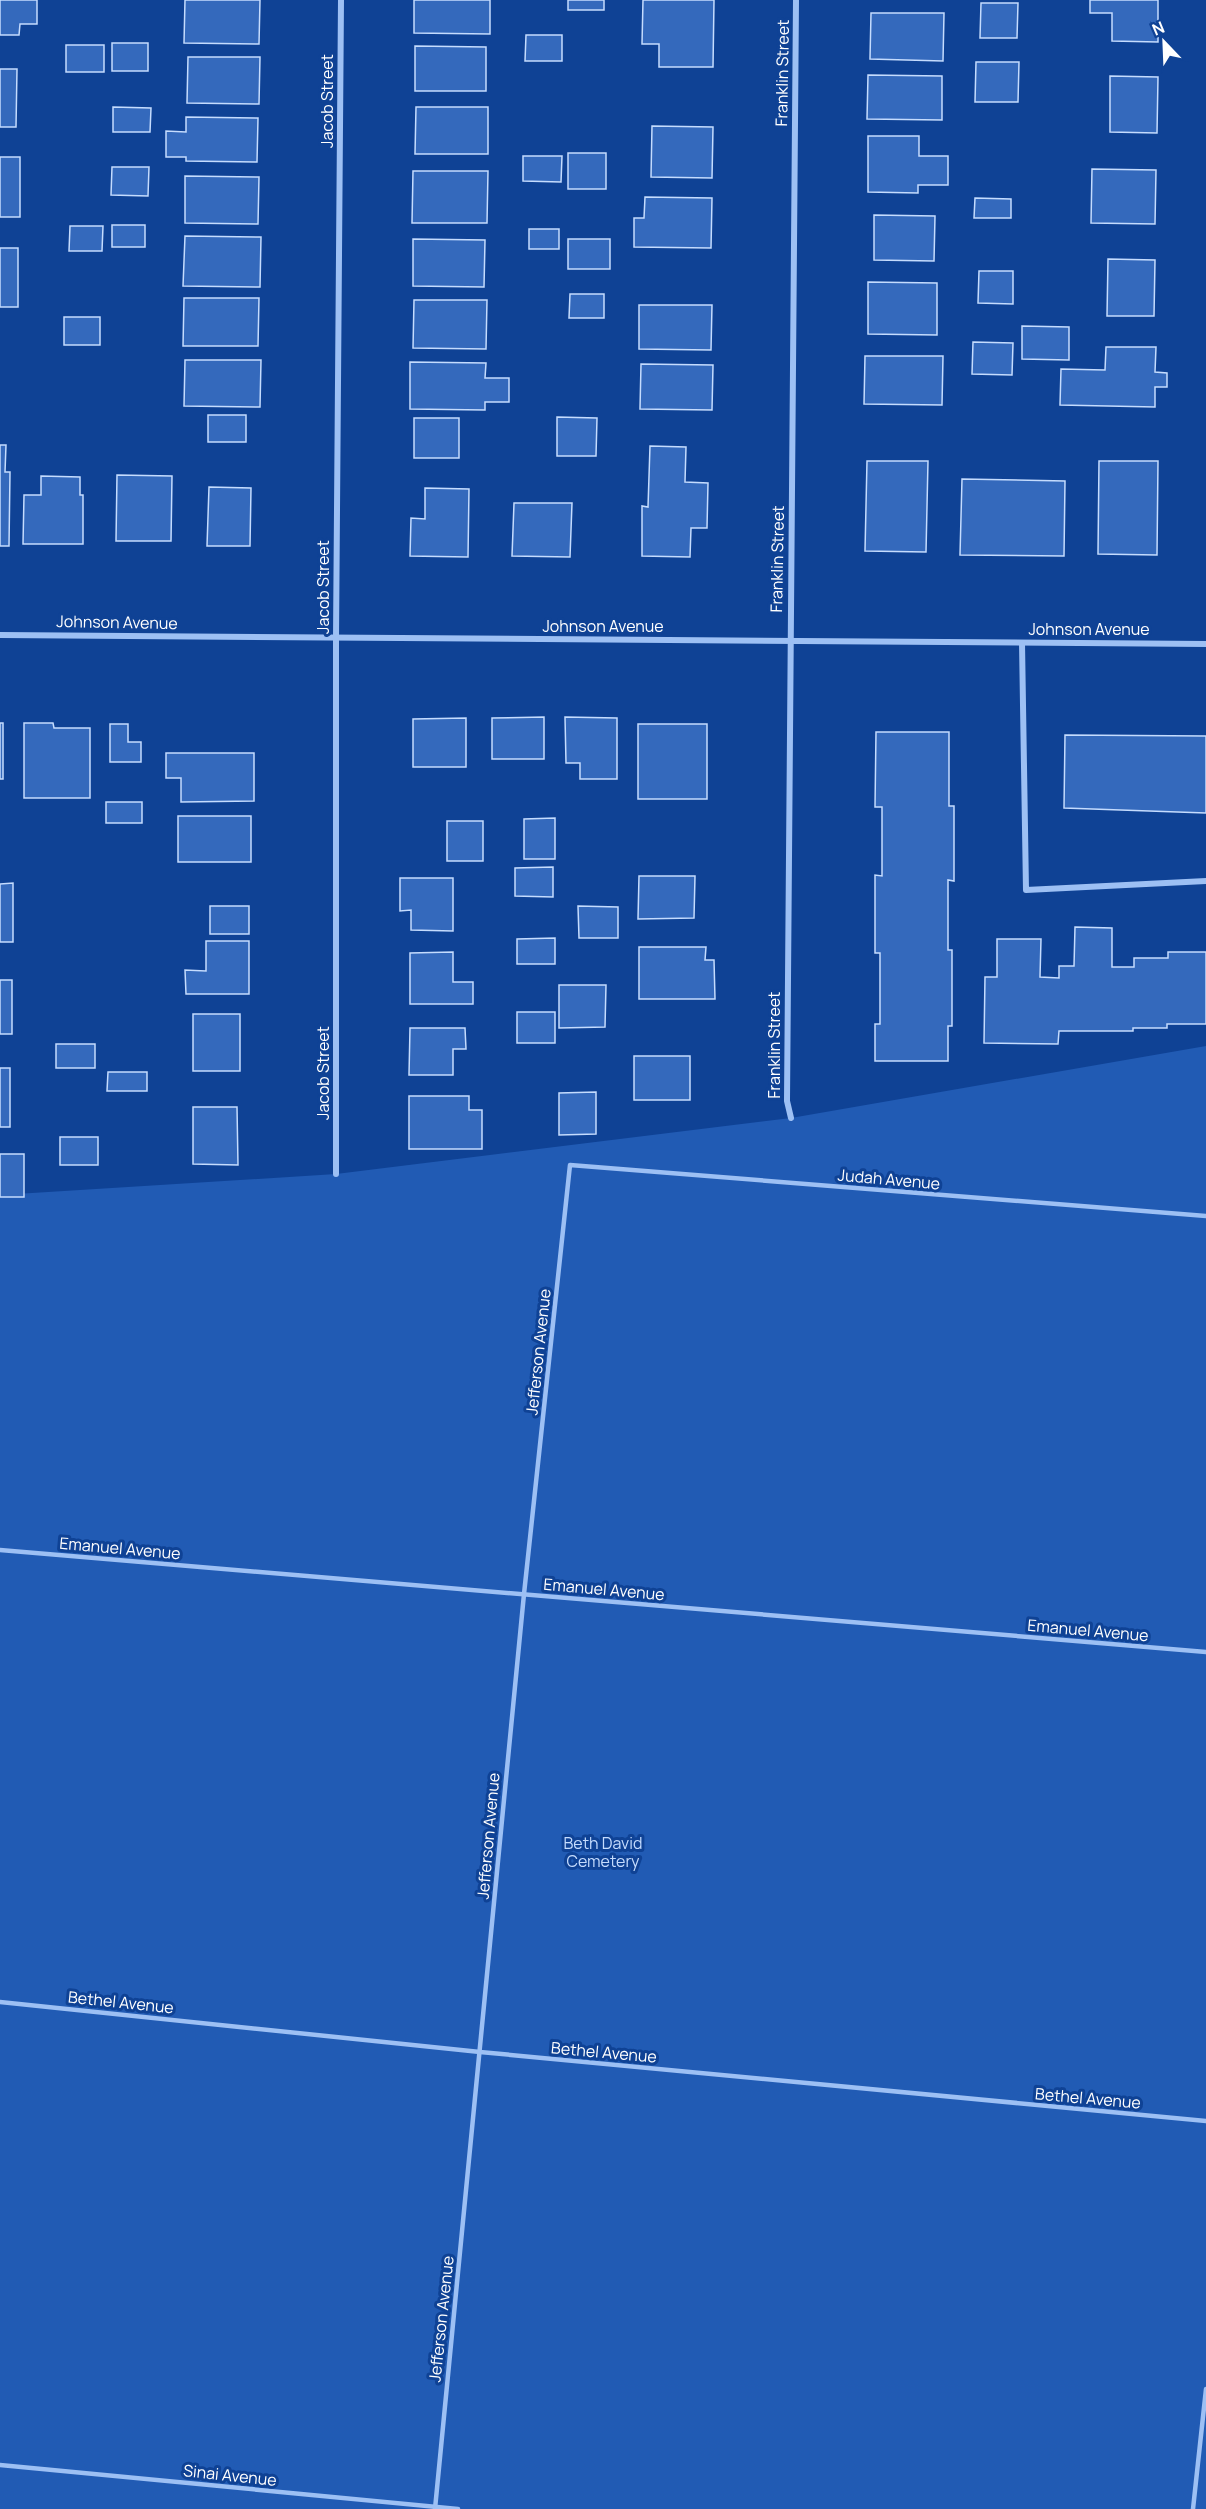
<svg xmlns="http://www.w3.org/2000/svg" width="1206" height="2509" font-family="Manrope,sans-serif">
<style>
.green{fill:#215bb4}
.building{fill:#3469bc;stroke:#c5dcfe;stroke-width:1.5}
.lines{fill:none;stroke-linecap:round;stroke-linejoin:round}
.service{stroke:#9dc0f4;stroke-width:4.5}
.minor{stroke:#9dc0f4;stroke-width:6}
.labels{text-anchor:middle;stroke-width:6;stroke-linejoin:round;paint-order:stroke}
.street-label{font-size:16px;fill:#fff;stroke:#0f4295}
.park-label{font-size:16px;fill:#c5dcfe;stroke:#0f4295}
</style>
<rect width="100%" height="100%" fill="#0f4295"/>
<!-- green -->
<polygon class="green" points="1206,1046 1206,2509 0,2509 0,1195 336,1174 791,1118"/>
<!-- building -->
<g class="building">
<polygon points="0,0 37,0 37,24 20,24 19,35 0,35"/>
<polygon points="185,0 260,0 259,44 184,43"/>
<polygon points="414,0 490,0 490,34 414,33"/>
<rect x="568" y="0" width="36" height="10"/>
<polygon points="643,0 714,0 713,67 659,67 659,44 642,44"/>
<polygon points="1090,0 1158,0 1158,42 1112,41 1112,13 1090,13"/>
<polygon points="981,3 1018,3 1017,38 980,38"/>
<polygon points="871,13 944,13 943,61 870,59"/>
<polygon points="526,35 562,35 562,61 525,61"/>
<rect x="112" y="43" width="36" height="28"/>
<rect x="66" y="45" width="38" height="27"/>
<polygon points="415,46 486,47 486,91 415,91"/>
<polygon points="188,57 260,57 259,104 187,103"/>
<polygon points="976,62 1019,62 1018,102 975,102"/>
<polygon points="0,69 17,69 16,127 0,127"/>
<polygon points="868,75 942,76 942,120 867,119"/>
<polygon points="1110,76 1158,77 1157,133 1110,132"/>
<polygon points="113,107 151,108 150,132 113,132"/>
<polygon points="416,107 488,107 488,154 415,154"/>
<polygon points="186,117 258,118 257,162 186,161 186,157 166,157 166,131 186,132"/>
<polygon points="652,126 713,127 712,178 651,177"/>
<polygon points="868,136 919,136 919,156 948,156 948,185 918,185 918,193 868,192"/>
<rect x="568" y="153" width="38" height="36"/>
<polygon points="523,156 562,156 561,182 523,181"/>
<rect x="0" y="157" width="20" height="60"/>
<polygon points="112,167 149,167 148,196 111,195"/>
<polygon points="1092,169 1156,170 1155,224 1091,223"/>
<polygon points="413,171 488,171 487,223 412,223"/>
<polygon points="185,176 259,177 258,224 185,223"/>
<polygon points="645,197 712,198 711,248 634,247 634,218 644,218"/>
<polygon points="975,198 1011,199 1011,218 974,218"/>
<polygon points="874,215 935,216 934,261 874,260"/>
<rect x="112" y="225" width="33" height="22"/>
<polygon points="70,226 103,226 102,251 69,251"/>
<rect x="529" y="229" width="30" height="20"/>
<polygon points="185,236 261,237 260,287 183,286"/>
<polygon points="413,239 485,240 484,287 413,286"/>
<rect x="568" y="239" width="42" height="30"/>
<rect x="0" y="248" width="18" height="59"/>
<polygon points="1108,259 1155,260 1154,316 1107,316"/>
<polygon points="979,271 1013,271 1013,304 978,303"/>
<polygon points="868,282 937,283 937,335 868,334"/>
<polygon points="570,294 604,294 604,318 569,318"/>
<polygon points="184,298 259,298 258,346 183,346"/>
<polygon points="414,300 487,300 486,349 413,348"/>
<polygon points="639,305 712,305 711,350 639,349"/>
<rect x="64" y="317" width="36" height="28"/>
<polygon points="1022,326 1069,327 1069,360 1022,359"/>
<polygon points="973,342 1013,343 1012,375 972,374"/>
<polygon points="1106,347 1156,347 1155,372 1167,373 1167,387 1155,387 1155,407 1060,405 1061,369 1105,370"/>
<polygon points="865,356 943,356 942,405 864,404"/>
<polygon points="185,360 261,360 260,407 184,406"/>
<polygon points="410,362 486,363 485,378 509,378 509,402 485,402 485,410 410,409"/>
<polygon points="641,364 713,365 712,410 640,409"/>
<rect x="208" y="415" width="38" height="27"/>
<polygon points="557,417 597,418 596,456 557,456"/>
<rect x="414" y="418" width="45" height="40"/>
<polygon points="0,445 6,445 5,472 10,472 9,546 0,546"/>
<polygon points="650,446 686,447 685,482 708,483 707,528 691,528 690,557 642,556 642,506 648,507"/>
<polygon points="867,461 928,461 926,552 865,551"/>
<polygon points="1099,461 1158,461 1157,555 1098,554"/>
<polygon points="117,475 172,476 171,541 116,541"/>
<polygon points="41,476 80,477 80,495 83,495 83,544 23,544 24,495 41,495"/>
<polygon points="962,479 1065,481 1064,556 960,555"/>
<polygon points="209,487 251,488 250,546 207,546"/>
<polygon points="425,488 469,489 468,557 410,556 411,518 425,519"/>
<polygon points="514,503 572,503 570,557 512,556"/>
<polygon points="544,717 544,759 492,759 492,718"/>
<polygon points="565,717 617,718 617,779 580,779 580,763 566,763"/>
<polygon points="466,718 466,767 413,767 413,719"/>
<rect x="0" y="723" width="3" height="56"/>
<polygon points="24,723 53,723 54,728 90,728 90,798 24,798"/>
<polygon points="110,724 128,724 128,742 141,742 141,762 110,762"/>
<rect x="638" y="724" width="69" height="75"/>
<polygon points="876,732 949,732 949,806 954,806 954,881 948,880 948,950 952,950 952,1026 948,1026 948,1061 875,1061 875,1024 880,1024 880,953 875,953 875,875 882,876 882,807 875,807"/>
<polygon points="1065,735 1206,736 1206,813 1064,808"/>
<polygon points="166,753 254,753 254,801 181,802 181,778 166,778"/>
<rect x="106" y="802" width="36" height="21"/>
<rect x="178" y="816" width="73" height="46"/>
<polygon points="555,818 555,859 524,859 524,819"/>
<rect x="447" y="821" width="36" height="40"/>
<polygon points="553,867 553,897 515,896 515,868"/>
<polygon points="639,876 695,876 694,918 638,919"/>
<polygon points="400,878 453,878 453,931 411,930 411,910 400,911"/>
<polygon points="13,883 13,942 0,942 0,884"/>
<rect x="210" y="906" width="39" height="28"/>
<polygon points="578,906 618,907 618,938 579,938"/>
<polygon points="1075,927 1112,928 1112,967 1134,967 1134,958 1168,958 1168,952 1206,952 1206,1024 1167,1024 1167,1028 1133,1028 1133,1031 1059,1031 1058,1044 984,1043 985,977 997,977 997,939 1041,939 1040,977 1059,978 1059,966 1074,966"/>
<polygon points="555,938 555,964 517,964 517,939"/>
<polygon points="206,941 249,941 249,994 186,994 185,970 206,971"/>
<polygon points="639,947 706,947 705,960 714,960 715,999 639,999"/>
<polygon points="453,952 453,982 473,982 473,1004 410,1004 410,953"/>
<rect x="0" y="980" width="12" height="54"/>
<polygon points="559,985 606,985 605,1027 559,1028"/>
<rect x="517" y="1012" width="38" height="31"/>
<rect x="193" y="1014" width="47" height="57"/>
<polygon points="410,1028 465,1028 466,1049 453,1049 453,1075 409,1075"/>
<rect x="56" y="1044" width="39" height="24"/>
<rect x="634" y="1056" width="56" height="44"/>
<rect x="0" y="1068" width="10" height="59"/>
<polygon points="108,1072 147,1072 147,1091 107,1091"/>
<polygon points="596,1092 596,1134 559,1135 559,1093"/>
<polygon points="409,1096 469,1096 469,1110 482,1110 482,1149 409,1149"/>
<polygon points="193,1107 237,1107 238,1165 193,1164"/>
<rect x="60" y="1137" width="38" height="28"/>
<rect x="0" y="1154" width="24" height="43"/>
</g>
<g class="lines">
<!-- service -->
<g class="service">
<polyline points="0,1550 1206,1652"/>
<polyline points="0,2002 480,2052 1206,2121"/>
<polyline points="0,2465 458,2509"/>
<polyline points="435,2509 524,1594 570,1165 1206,1216"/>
<polyline points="1193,2509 1206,2389"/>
</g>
<!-- minor -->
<g class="minor">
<polyline points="0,635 1206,644"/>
<polyline points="1022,643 1026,890 1206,881"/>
<polyline points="791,1118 787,1101 796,0"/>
<polyline points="336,1174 336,638 341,0"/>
</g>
</g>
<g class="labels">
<!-- street labels -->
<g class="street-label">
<text transform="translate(782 73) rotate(-89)" y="6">Franklin Street</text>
<text transform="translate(327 101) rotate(-90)" y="6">Jacob Street</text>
<text transform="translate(777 559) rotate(-89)" y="6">Franklin Street</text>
<text transform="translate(323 587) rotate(-90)" y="6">Jacob Street</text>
<text transform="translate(117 622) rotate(1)" y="6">Johnson Avenue</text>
<text x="603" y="632">Johnson Avenue</text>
<text x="1089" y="635">Johnson Avenue</text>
<text transform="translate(774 1045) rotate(-90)" y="6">Franklin Street</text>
<text transform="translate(323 1073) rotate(-90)" y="6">Jacob Street</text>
<text transform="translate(889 1179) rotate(5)" y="6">Judah Avenue</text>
<text transform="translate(538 1352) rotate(-84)" y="6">Jefferson Avenue</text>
<text transform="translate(120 1548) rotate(5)" y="6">Emanuel Avenue</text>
<text transform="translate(604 1589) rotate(5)" y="6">Emanuel Avenue</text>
<text transform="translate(1088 1630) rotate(5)" y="6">Emanuel Avenue</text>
<text transform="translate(488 1836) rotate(-85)" y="6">Jefferson Avenue</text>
<text transform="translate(121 2002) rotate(6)" y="6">Bethel Avenue</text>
<text transform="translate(604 2052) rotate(5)" y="6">Bethel Avenue</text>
<text transform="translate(1088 2098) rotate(5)" y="6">Bethel Avenue</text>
<text transform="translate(441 2319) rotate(-84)" y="6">Jefferson Avenue</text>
<text transform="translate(230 2475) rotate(6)" y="6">Sinai Avenue</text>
</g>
<!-- park labels -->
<g class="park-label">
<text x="603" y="1849">Beth David<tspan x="603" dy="18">Cemetery</tspan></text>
</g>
</g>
<!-- north arrow -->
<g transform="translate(1164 42) rotate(337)" stroke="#0f4295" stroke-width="4.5" paint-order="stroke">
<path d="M0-4.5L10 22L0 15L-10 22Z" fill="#ffffff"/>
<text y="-9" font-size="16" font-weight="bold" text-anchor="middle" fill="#ffffff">N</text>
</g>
</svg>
